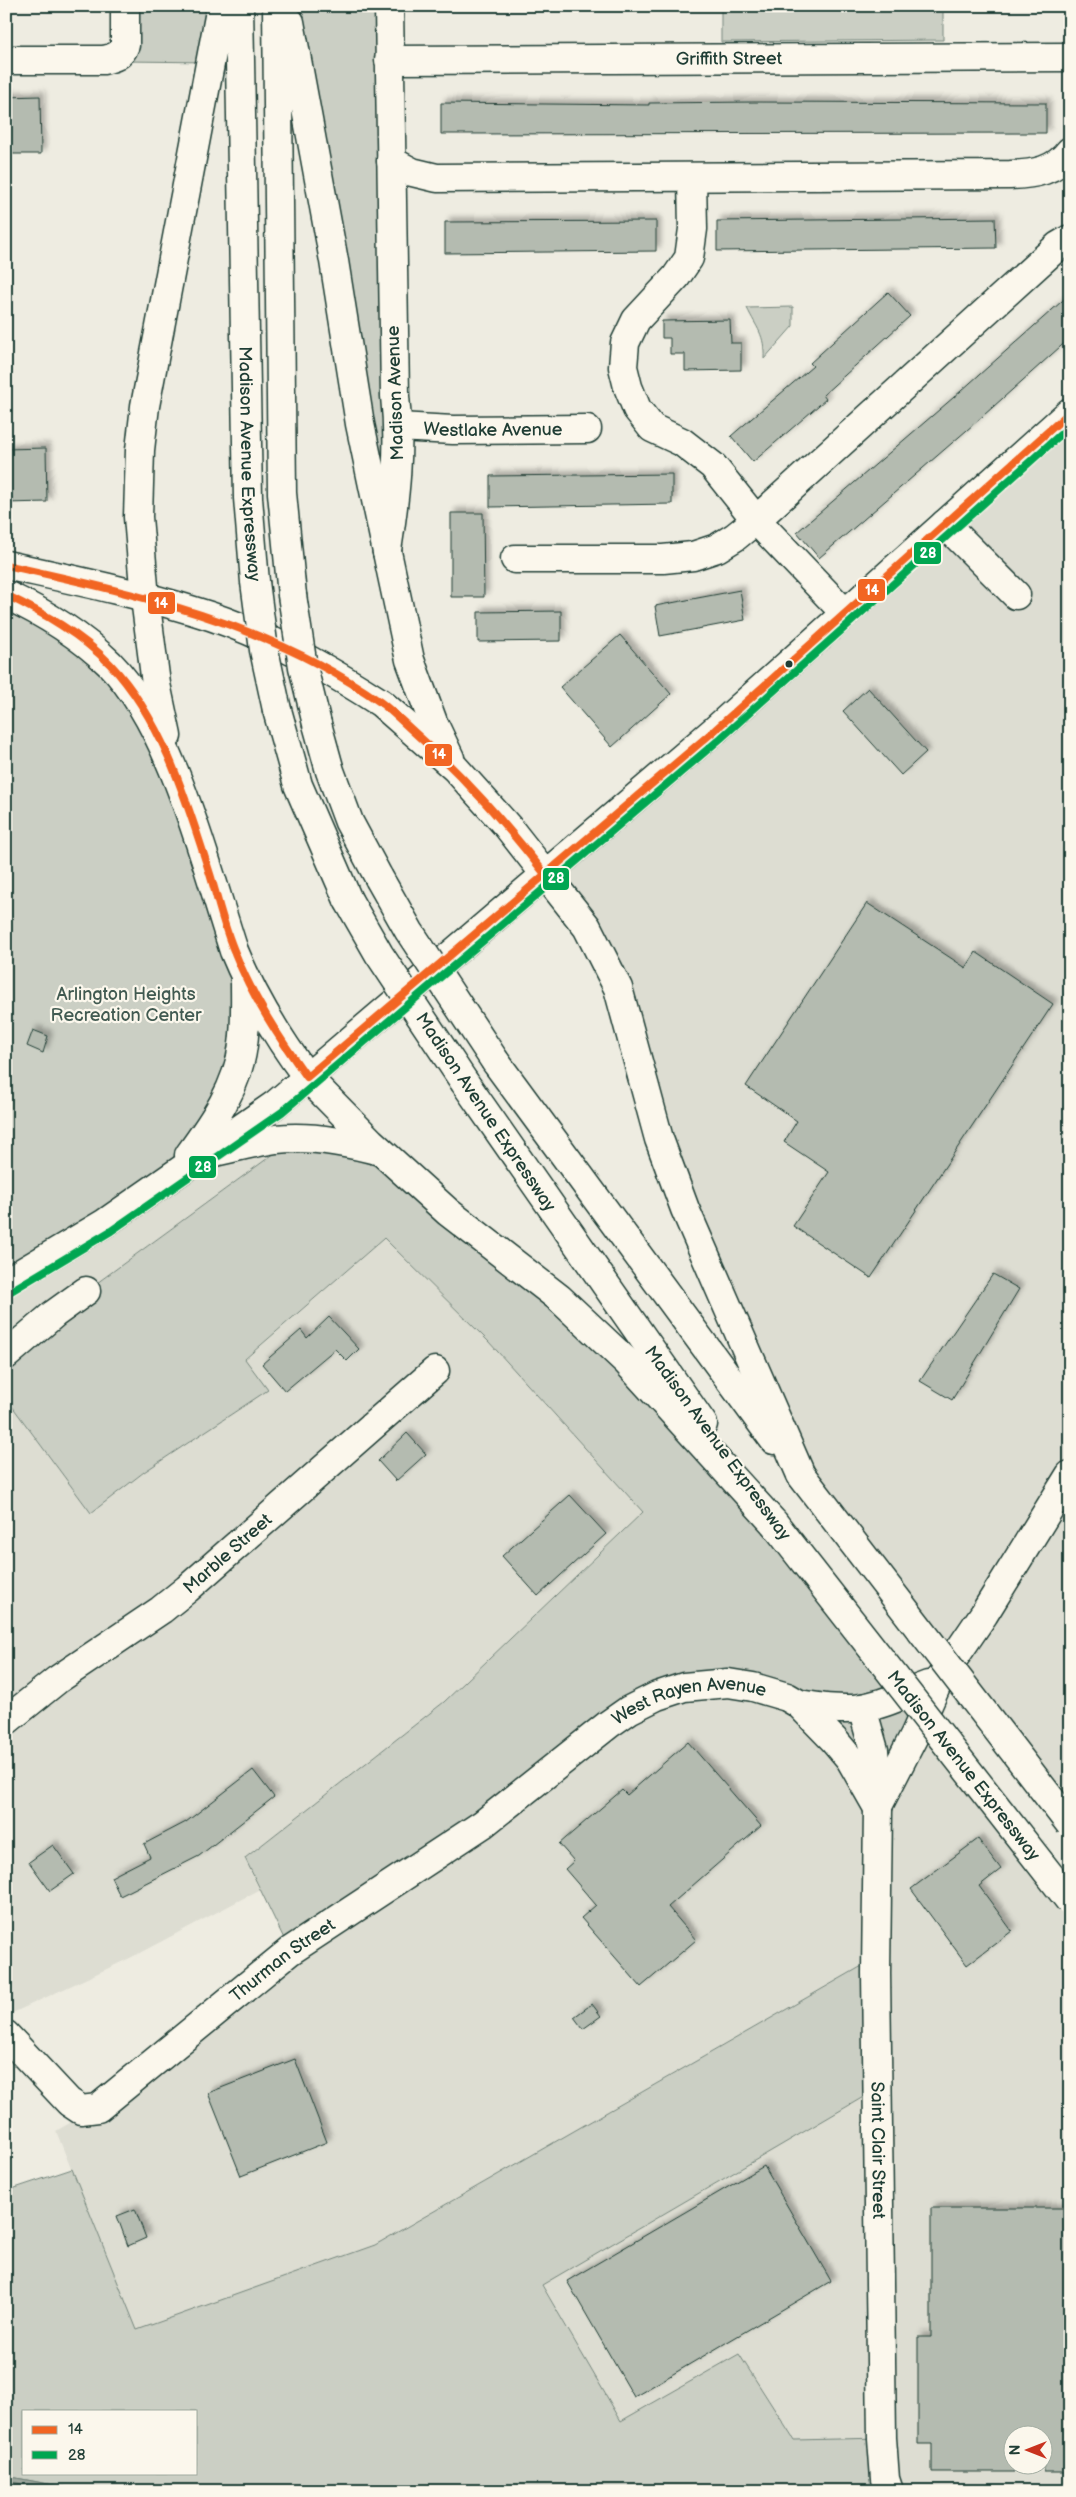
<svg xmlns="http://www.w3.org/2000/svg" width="1076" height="2497" font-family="'Balsamiq Sans',sans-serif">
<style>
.built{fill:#ddddd2;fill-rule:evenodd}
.green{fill:#cbcfc4;stroke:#75867c;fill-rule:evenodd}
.water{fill:#9fa89f;stroke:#6c7d74}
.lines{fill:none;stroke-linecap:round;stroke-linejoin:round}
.shore{stroke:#52685f;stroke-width:1}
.building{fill:#b4bbb0;stroke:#1f3d34;filter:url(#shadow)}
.minor-casing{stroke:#1f3d34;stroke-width:31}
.major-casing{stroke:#1f3d34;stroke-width:31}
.highway-casing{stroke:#1f3d34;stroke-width:31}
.minor{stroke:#fbf7ec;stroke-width:28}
.major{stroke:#fbf7ec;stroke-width:28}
.highway{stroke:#fbf7ec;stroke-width:28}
.highway-bridge-casing{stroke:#1f3d34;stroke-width:31;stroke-linecap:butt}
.highway-bridge{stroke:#fbf7ec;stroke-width:28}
.bus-1-casing{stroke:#fbf7ec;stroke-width:11}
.bus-2-casing{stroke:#fbf7ec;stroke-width:11}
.bus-1{stroke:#f26522;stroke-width:8}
.bus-2{stroke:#00a651;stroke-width:8}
.bus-dot{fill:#1f3d34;stroke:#fbf7ec;stroke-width:2}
.labels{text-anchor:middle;stroke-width:4.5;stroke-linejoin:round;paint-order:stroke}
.street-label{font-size:18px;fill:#1f3d34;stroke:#fbf7ec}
.park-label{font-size:18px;fill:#415a51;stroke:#fbf7ec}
.line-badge{stroke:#fbf7ec;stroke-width:2}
.badge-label{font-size:14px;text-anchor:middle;font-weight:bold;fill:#fff}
</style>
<defs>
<filter id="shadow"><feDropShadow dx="4.5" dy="-4.5" stdDeviation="2.5" flood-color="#0004"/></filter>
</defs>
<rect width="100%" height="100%" fill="#eeece1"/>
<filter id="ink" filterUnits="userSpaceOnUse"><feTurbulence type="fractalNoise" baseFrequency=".02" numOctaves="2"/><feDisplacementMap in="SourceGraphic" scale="10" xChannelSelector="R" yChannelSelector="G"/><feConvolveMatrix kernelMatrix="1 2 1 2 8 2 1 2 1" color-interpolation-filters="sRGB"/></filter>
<g filter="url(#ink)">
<!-- built -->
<g class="built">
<polygon points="1070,412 1070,1823 801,1475 685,1209 625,1010 545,874"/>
<polygon points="294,1139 86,1291 6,1355 6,1282 177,1171"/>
<polygon points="384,1238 488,1341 643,1512 444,1702 245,1858 259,1890 130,1958 6,2016 6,1398 91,1513 144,1472 267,1390 245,1360"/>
<path d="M684 1687 925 1716 1070 1901V2491H889L882 2439 794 2440 739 2355 621 2422 542 2284 877 2089 876 1958 375 2245 136 2331 56 2131 92 2110 215 2015ZM1014 2434H1044V2464H1014Z"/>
</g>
<!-- green -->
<g class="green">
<polygon points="125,6 221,6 210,62 125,61"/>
<polygon points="287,6 389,6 387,552"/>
<polygon points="721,6 943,6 943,40 721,42"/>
<path d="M793 307V326L764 359C765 334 757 329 747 308Z"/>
<polygon points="6,595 127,686 234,951 243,1046 177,1171 6,1282"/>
<polygon points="294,1139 359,1145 559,1298 906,1693 939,1680 878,1808 799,1704 684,1687 290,1951 245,1858 444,1702 643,1512 488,1341 384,1238 245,1359 268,1390 144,1472 91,1513 6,1398 6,1355 86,1291"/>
<path d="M876 1958 877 2089 542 2285 621 2421 739 2354 794 2440 882 2438 889 2491H85L6 2476V2191L72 2169 137 2330 375 2245ZM24 2411H196V2473H24Z"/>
</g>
<!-- water -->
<polygon class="water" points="6,2476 85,2491 6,2491"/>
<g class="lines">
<!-- shore -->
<polyline class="shore" points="6,2481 58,2491"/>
</g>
<!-- building -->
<g class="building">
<polygon points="40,96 41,154 6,154 6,97"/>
<polygon points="754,102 1046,103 1046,133 441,134 441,103 649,105 649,103"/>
<polygon points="995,218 996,248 717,251 717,221"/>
<polygon points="656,221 656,251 445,253 445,222"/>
<polygon points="888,292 910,316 823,395 826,399 753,462 731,436 813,366 810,363"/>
<polygon points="1070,294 1070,338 974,424 819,558 797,532 961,391"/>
<polygon points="730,320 731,343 741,343 741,370 685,371 685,354 670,354 670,338 662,338 662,321"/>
<polygon points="46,448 47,502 6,503 6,449"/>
<polygon points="672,474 672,504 490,507 490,476"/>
<polygon points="451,513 483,513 484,597 451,597"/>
<polygon points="740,590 745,620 660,636 655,606"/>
<polygon points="561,611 561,641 478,642 478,612"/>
<polygon points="620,635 671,694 612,747 560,687"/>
<polygon points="868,688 926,752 901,775 843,711"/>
<polygon points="867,903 966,968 976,952 1053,1004 871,1278 793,1226 829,1172 784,1142 797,1121 746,1086"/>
<polygon points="33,1030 48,1036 43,1053 27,1046"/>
<polygon points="993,1274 1019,1289 952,1400 920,1381"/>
<polygon points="329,1317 359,1349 347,1361 335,1349 285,1391 262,1364 301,1330 307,1338"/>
<polygon points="407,1433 426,1454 396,1481 378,1461"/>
<polygon points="570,1495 606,1534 538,1596 502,1556"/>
<polygon points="688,1742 761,1826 668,1907 696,1940 641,1987 581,1918 596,1905 565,1869 574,1861 559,1844 622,1790 627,1795"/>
<polygon points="253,1770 274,1797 199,1856 120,1896 111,1877 150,1857 144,1844 186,1822"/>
<polygon points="978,1839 1001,1869 979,1886 1012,1931 967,1965 911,1889"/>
<polygon points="53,1845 74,1874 50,1891 29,1862"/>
<polygon points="592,2004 601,2016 583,2029 574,2017"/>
<polygon points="295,2059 327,2142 241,2176 208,2093"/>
<polygon points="764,2166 831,2281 634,2397 567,2281"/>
<polygon points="931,2208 1070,2208 1070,2472 1044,2472 1044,2434 1014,2434 1014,2472 932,2472 932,2444 918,2444 918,2337 931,2337"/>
<polygon points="135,2209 146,2238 128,2246 117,2216"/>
</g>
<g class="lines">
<defs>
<g id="minor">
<path d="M6 60H103C113 58 121 56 125 45V6"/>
<path id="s1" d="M389 60 1070 57"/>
<path d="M391 161 412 172 437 178 1010 175C1035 174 1055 171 1070 151"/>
<polyline points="692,178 693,229 689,258 676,277 636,320 625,343 623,367 628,387 637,409 652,428 682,442 713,466 756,520 845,613"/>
<path id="s2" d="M398 427 453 430 587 429"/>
<polyline points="945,524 1016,595"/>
<path d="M387 550C395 498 401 449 395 396L389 6"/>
<polyline points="515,559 663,559 693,556 717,548 735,537 756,520 1058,246 1070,239"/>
<polyline points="6,1355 54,1314 86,1291"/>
<path d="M799 1704C819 1707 840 1711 861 1708 884 1705 906 1693 928 1685"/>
<path id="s3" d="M862 1708 874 1750 878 1808 876 1973 882 2438 885 2479 889 2491"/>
<path id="s4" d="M6 1721 57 1680 161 1610 187 1589 435 1371"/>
<polyline points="878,1806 915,1734 939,1680 984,1614 1070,1475"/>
<path id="s5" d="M6 2035 69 2102 81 2110 98 2108 290 1951 483 1824 609 1724 629 1710 657 1696 684 1687 728 1683 753 1687 787 1697 799 1704 834 1740 850 1759 878 1808"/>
</g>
<g id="major">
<polyline points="387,552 410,660 433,722 450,758"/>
<path d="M6 565C69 579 133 592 194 611 259 630 324 666 381 703L455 768 508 827 545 874"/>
<path d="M6 595C45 613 79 634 110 664 173 728 206 866 234 951 253 997 278 1038 307 1077"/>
<polyline points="145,598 156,684 167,736"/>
<path d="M189 1155C213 1122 238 1087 243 1045 246 1023 245 1001 245 979"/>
<polyline points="6,1282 105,1223 276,1104 715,730 1070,412"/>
</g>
<g id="highway">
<path id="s6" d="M239 6 248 498 255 582"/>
<polyline points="277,6 282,493 292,595"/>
<polyline points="290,22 334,261 360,424 387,552"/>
<polyline points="145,598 138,517 140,450 145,406 221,6"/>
<polyline points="277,710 298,785 348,900"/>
<polyline points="317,724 330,771 349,822 379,878"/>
<polyline points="545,874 587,927 618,988 659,1139 685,1209 801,1475"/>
<polyline points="495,1061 774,1440"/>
<polyline points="307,1077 371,1142 448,1212 559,1298 627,1362 774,1523"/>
<polyline points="465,1083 703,1424"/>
<path d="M200 1155C225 1150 251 1143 276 1139 311 1135 347 1142 380 1151"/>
</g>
</defs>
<!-- minor casing -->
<use href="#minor" class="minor-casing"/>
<!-- major casing -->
<use href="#major" class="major-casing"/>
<!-- highway casing -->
<use href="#highway" class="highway-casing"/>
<!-- minor -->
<use href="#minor" class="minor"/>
<!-- major -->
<use href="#major" class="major"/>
<!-- highway -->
<use href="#highway" class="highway"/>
<defs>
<g id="highway-bridge">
<polyline points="255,582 264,650 277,710"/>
<polyline points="292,595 303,667 317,724"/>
<polyline points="379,878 409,931 495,1061"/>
<polyline points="348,900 379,954 465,1083"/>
<polyline points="801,1475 1070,1824"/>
<path id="s7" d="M774 1523 1070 1901"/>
</g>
</defs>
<!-- highway-bridge casing -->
<use href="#highway-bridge" class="highway-bridge-casing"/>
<!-- highway-bridge -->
<use href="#highway-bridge" class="highway-bridge"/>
<defs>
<g id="bus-1">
<path d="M6 565C137 594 269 623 380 702 392 711 403 722 414 732 464 776 504 822 545 874"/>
<path d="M6 595C43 613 81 634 110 664 163 720 187 802 210 874 218 900 224 928 235 953 253 998 279 1038 307 1077L715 730 1070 412"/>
</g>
<polyline id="bus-2" points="11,1291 111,1231 282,1112 721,738 1070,426"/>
</defs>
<!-- bus-1 casing -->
<use href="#bus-1" class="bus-1-casing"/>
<!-- bus-2 casing -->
<use href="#bus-2" class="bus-2-casing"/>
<!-- bus-1 -->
<use href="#bus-1" class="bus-1"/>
<!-- bus-2 -->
<use href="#bus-2" class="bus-2"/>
</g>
</g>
<!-- markers -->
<circle class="bus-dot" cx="789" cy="664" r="4.5"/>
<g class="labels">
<!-- street labels -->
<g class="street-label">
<text dy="6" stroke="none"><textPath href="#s1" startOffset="340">Griffith Street</textPath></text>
<text transform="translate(395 393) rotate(-92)" y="6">Madison Avenue</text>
<text dy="6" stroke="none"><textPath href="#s2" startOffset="95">Westlake Avenue</textPath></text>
<text dy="6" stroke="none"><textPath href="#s6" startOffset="458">Madison Avenue Expressway</textPath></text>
<text transform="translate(486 1112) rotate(56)" y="6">Madison Avenue Expressway</text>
<text transform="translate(718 1443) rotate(54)" y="6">Madison Avenue Expressway</text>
<text dy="6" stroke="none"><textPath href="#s4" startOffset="278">Marble Street</textPath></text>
<text dy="6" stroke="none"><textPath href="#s5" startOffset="850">West Rayen Avenue</textPath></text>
<text dy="6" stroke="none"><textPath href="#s7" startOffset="308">Madison Avenue Expressway</textPath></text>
<text dy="6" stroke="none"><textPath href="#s5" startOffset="360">Thurman Street</textPath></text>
<text dy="6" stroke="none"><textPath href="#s3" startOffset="444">Saint Clair Street</textPath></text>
</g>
<!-- park labels -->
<g class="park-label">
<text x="126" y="1000">Arlington Heights<tspan x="126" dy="21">Recreation Center</tspan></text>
</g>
</g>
<g class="line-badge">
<rect x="913" y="541" width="29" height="24" rx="5" fill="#00a651"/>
<rect x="857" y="578" width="29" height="24" rx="5" fill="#f26522"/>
<rect x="147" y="591" width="29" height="24" rx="5" fill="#f26522"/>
<rect x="424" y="743" width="29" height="24" rx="5" fill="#f26522"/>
<rect x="542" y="867" width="28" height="24" rx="5" fill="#00a651"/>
<rect x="188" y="1155" width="29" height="24" rx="5" fill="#00a651"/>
</g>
<g class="badge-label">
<text x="928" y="558">28</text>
<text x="872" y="595">14</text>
<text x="161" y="608">14</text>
<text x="439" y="759">14</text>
<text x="556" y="883">28</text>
<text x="203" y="1172">28</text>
</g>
<!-- margin -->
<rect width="1076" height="2497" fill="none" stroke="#fbf7ec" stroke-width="25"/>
<rect x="12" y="12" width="1051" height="2472" fill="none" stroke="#1f3d34" stroke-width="2" filter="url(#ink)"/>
<!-- legend -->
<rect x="22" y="2410" width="175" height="65" fill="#fbf7ec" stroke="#a3ada2"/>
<rect x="32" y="2426" width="25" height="8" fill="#f26522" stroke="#a3ada2"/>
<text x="68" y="2434" font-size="15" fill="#1f3d34">14</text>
<rect x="32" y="2451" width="25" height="8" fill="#00a651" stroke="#a3ada2"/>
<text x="68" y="2460" font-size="15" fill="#1f3d34">28</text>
<!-- north arrow -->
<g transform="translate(1028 2450) rotate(270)"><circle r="24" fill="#fbf7ec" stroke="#a3ada2"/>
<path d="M0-4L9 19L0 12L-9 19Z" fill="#c8321e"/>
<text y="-8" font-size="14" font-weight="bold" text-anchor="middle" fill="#1f3d34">N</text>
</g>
</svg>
